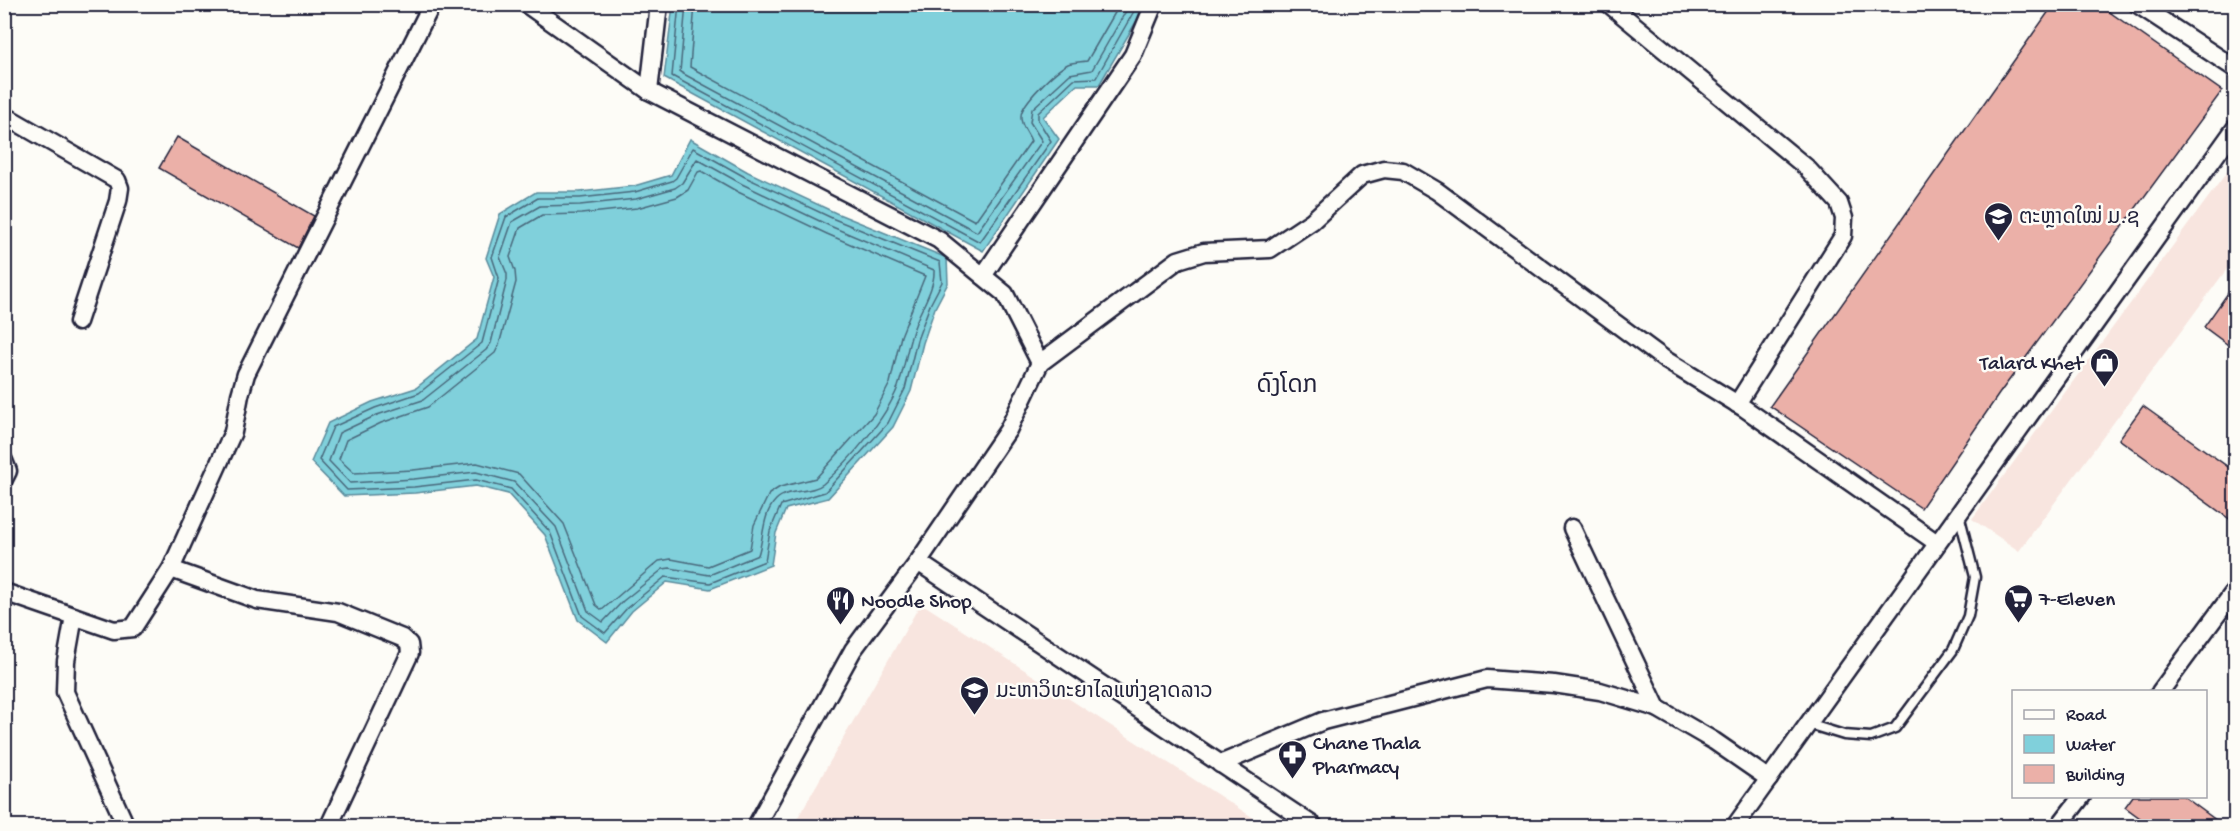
<svg xmlns="http://www.w3.org/2000/svg" width="2240" height="831" font-family="'Gochi Hand','Noto Sans Lao',sans-serif">
<style>
.built{fill:#f8e5df}
.water{fill:#80d0db;stroke:#5a8a9b;stroke-width:1.5}
.lines{fill:none;stroke-linecap:round;stroke-linejoin:round}
.shore{stroke:#48687b;stroke-width:1.5}
.building{fill:#ebb0a8;stroke:#22223b;stroke-width:1.5}
.lane-casing{stroke:#22223b;stroke-width:13}
.street-casing{stroke:#22223b;stroke-width:21}
.lane{stroke:#fdfcf7;stroke-width:8}
.street{stroke:#fdfcf7;stroke-width:16}
.labels{text-anchor:middle;stroke-width:5;stroke-linejoin:round;paint-order:stroke}
.poi-label{font-size:21px;fill:#22223b;stroke:#fdfcf7;text-anchor:start}
.quarter-label{font-size:24px;fill:#22223b;stroke:#fdfcf7}
</style>
<rect width="100%" height="100%" fill="#fdfcf7"/>
<filter id="ink" filterUnits="userSpaceOnUse"><feTurbulence type="fractalNoise" baseFrequency=".0167" numOctaves="2"/><feDisplacementMap in="SourceGraphic" scale="12" xChannelSelector="R" yChannelSelector="G"/><feConvolveMatrix kernelMatrix="1 2 1 2 8 2 1 2 1" color-interpolation-filters="sRGB"/></filter>
<g filter="url(#ink)">
<!-- built -->
<g class="built">
<polygon points="2235,161 2235,258 2019,551 1972,519"/>
<polygon points="921,603 1266,826 793,826"/>
</g>
<!-- water -->
<g class="water">
<polygon points="673,5 1144,5 1143,10 1099,85 1077,85 1043,117 1059,139 983,251 664,78"/>
<polygon points="690,139 748,172 836,213 947,258 948,283 935,308 923,343 911,391 893,427 828,498 786,509 776,533 771,565 710,589 667,582 632,611 607,642 578,620 545,535 508,494 476,486 415,493 344,496 311,462 328,423 372,402 416,388 477,339 494,277 486,258 500,214 536,192 580,192 634,186 671,175"/>
</g>
<g class="lines">
<!-- shore -->
<g class="shore">
<polyline points="679,4 672,76 980,242 1051,141 1038,120 1038,113 1074,79 1096,78 1138,4"/>
<polyline points="686,4 680,72 977,232 1042,141 1030,122 1032,109 1070,74 1092,70 1130,4"/>
<path d="M695 4 690 67 975 221 1031 141C1028 132 1020 126 1021 116 1021 103 1056 70 1068 64 1074 62 1081 62 1087 61L1120 4"/>
<polygon points="693,148 745,177 834,219 940,262 942,282 930,305 917,340 905,389 888,423 825,492 781,505 770,531 765,561 710,583 665,577 628,607 605,633 582,616 550,532 511,489 476,480 414,487 347,490 319,460 333,427 375,408 419,393 482,343 499,278 492,257 506,217 538,198 580,198 635,192 672,181 676,178"/>
<path d="M697 159 742 184 830 226 934 270C935 288 921 308 915 325 907 345 905 367 898 387 885 420 850 460 823 484 811 494 788 488 776 500 762 514 764 538 758 555L709 575 670 568 663 569 623 601 603 622 588 611 556 527 514 482 476 472 414 479 350 483 329 461 339 433 377 415 423 400 486 350 491 343 507 280V274L500 257 512 222 540 206 580 205 636 199 675 188 682 183Z"/>
<polygon points="701,171 738,192 827,234 925,276 901,336 890,383 874,414 816,478 780,487 769,494 754,525 750,549 708,566 671,559 659,561 602,610 596,605 564,524 519,474 477,463 413,470 354,473 339,459 346,440 381,423 428,407 495,353 499,345 516,282 515,271 510,257 520,228 542,215 581,214 637,208 677,197 688,190 698,172"/>
</g>
</g>
<!-- building -->
<g class="building">
<polygon points="2054,4 2098,4 2222,91 1999,394 1921,508 1770,406"/>
<polygon points="177,137 314,216 298,248 159,168"/>
<polygon points="2235,283 2235,350 2204,327"/>
<polygon points="2143,406 2235,472 2235,523 2119,439"/>
<polygon points="2133,796 2183,796 2224,826 2151,826 2125,807"/>
</g>
<g class="lines">
<defs>
<polyline id="lane" points="1808,724 1844,735 1871,737 1895,728 1953,650 1968,616 1975,577 1959,514"/>
<g id="street">
<polyline points="526,4 649,91 939,240 1005,294 1040,363"/>
<polyline points="1609,4 1806,167 1839,203 1844,218 1843,236 1737,404"/>
<polyline points="2137,4 2236,69"/>
<polyline points="649,91 659,4"/>
<polyline points="4,115 117,180 120,188 118,201 78,322"/>
<polyline points="983,276 1133,55 1154,4"/>
<polyline points="1040,363 1178,260 1204,252 1270,249 1312,221 1362,175 1384,169 1403,171 1437,191 1664,359 1744,408 1937,543"/>
<polyline points="4,461 8,471 4,479"/>
<polyline points="1572,528 1657,708"/>
<polyline points="918,562 1314,826"/>
<polyline points="171,569 257,600 338,612 402,638 409,644 410,653 329,826"/>
<polyline points="4,592 114,630 133,628 171,569 233,432 240,395 246,374 432,4"/>
<polyline points="74,616 66,661 65,692 126,826"/>
<polyline points="2160,692 2236,589"/>
<polyline points="1220,764 1323,721 1487,679 1554,684 1600,691 1657,708 1714,741 1769,779"/>
<polyline points="756,826 853,650 918,562 1008,430 1040,363"/>
<polyline points="1735,826 2236,127"/>
<polyline points="2059,826 2082,796"/>
</g>
</defs>
<!-- lane casing -->
<use href="#lane" class="lane-casing"/>
<!-- street casing -->
<use href="#street" class="street-casing"/>
<!-- lane -->
<use href="#lane" class="lane"/>
<!-- street -->
<use href="#street" class="street"/>
</g>
</g>
<!-- icons -->
<defs>
<symbol id="school-pin" viewBox="-11 -11 22 30"><path d="M0 17L-7.5 6A9.5 9.5 0 1 1 7.5 6Z" fill="#22223b" stroke="#fdfcf7"/><path d="M0-5L7-2L0 1L-7-2ZM-4 1L0 2.5L4 1V4Q0 6-4 4Z" fill="#fff"/></symbol>
<symbol id="shop-pin" viewBox="-11 -11 22 30"><path d="M0 17L-7.5 6A9.5 9.5 0 1 1 7.5 6Z" fill="#22223b" stroke="#fdfcf7"/><path d="M-5-2.5h2.3a2.7 3.5 0 0 1 5.4 0H5L5.5 6h-11ZM-1.5-2.5h3a1.5 2.3 0 0 0-3 0Z" fill="#fff"/></symbol>
<symbol id="supermarket-pin" viewBox="-11 -11 22 30"><path d="M0 17L-7.5 6A9.5 9.5 0 1 1 7.5 6Z" fill="#22223b" stroke="#fdfcf7"/><path d="M-6-5.5h2.5l.6 2H6L4.5 2H-2.5L-4.4-4H-6ZM-1.5 3.2a1.3 1.3 0 1 0 .1 0ZM3 3.2a1.3 1.3 0 1 0 .1 0Z" fill="#fff"/></symbol>
<symbol id="restaurant-pin" viewBox="-11 -11 22 30"><path d="M0 17L-7.5 6A9.5 9.5 0 1 1 7.5 6Z" fill="#22223b" stroke="#fdfcf7"/><path d="M-5-6h1v4h1v-4h1v4h1v-4h1v5L-1.5 .5V6h-2V.5L-5-1ZM5-6V6H3V1.5H1.5Q1.5-4 5-6Z" fill="#fff"/></symbol>
<symbol id="university-pin" viewBox="-11 -11 22 30"><path d="M0 17L-7.5 6A9.5 9.5 0 1 1 7.5 6Z" fill="#22223b" stroke="#fdfcf7"/><path d="M0-5L7-2L0 1L-7-2ZM-4 1L0 2.5L4 1V4Q0 6-4 4Z" fill="#fff"/></symbol>
<symbol id="pharmacy-pin" viewBox="-11 -11 22 30"><path d="M0 17L-7.5 6A9.5 9.5 0 1 1 7.5 6Z" fill="#22223b" stroke="#fdfcf7"/><path d="M-2-6h4v4h4v4h-4v4h-4v-4h-4v-4h4Z" fill="#fff"/></symbol>
</defs>
<g fill-rule="evenodd">
<use href="#school-pin" x="1982" y="200" width="33" height="45"/>
<use href="#shop-pin" x="2088" y="346" width="33" height="45"/>
<use href="#supermarket-pin" x="2002" y="582" width="33" height="45"/>
<use href="#restaurant-pin" x="824" y="584" width="33" height="45"/>
<use href="#university-pin" x="958" y="674" width="33" height="45"/>
<use href="#pharmacy-pin" x="1276" y="738" width="33" height="45"/>
</g>
<g class="labels">
<!-- poi labels -->
<g class="poi-label">
<text x="2019" y="223">ຕະຫຼາດໃໝ່ ມ.ຊ</text>
<text x="2083" y="369" text-anchor="end">Talard Khet</text>
<text x="2039" y="605">7-Eleven</text>
<text x="861" y="607">Noodle Shop</text>
<text x="996" y="697">ມະຫາວິທະຍາໄລແຫ່ງຊາດລາວ</text>
<text x="1313" y="749">Chane Thala<tspan x="1313" dy="24">Pharmacy</tspan></text>
</g>
<!-- quarter labels -->
<g class="quarter-label">
<text x="1287" y="392">ດົງໂດກ</text>
</g>
</g>
<!-- margin -->
<rect width="2240" height="831" fill="none" stroke="#fdfcf7" stroke-width="24"/>
<rect x="12" y="12" width="2216" height="807" fill="none" stroke="#22223b" stroke-width="2" filter="url(#ink)"/>
<!-- legend -->
<rect x="2012" y="690" width="195" height="108" fill="#fdfcf7" stroke="#a5a5ac" stroke-width="1.5"/>
<rect x="2024" y="710" width="30" height="9" fill="#fdfcf7" stroke="#a5a5ac" stroke-width="1.5"/>
<text x="2066" y="720" font-size="18" fill="#22223b">Road</text>
<rect x="2024" y="735" width="30" height="18" fill="#80d0db" stroke="#a5a5ac" stroke-width="1.5"/>
<text x="2066" y="750" font-size="18" fill="#22223b">Water</text>
<rect x="2024" y="765" width="30" height="18" fill="#ebb0a8" stroke="#a5a5ac" stroke-width="1.5"/>
<text x="2066" y="780" font-size="18" fill="#22223b">Building</text>
</svg>
